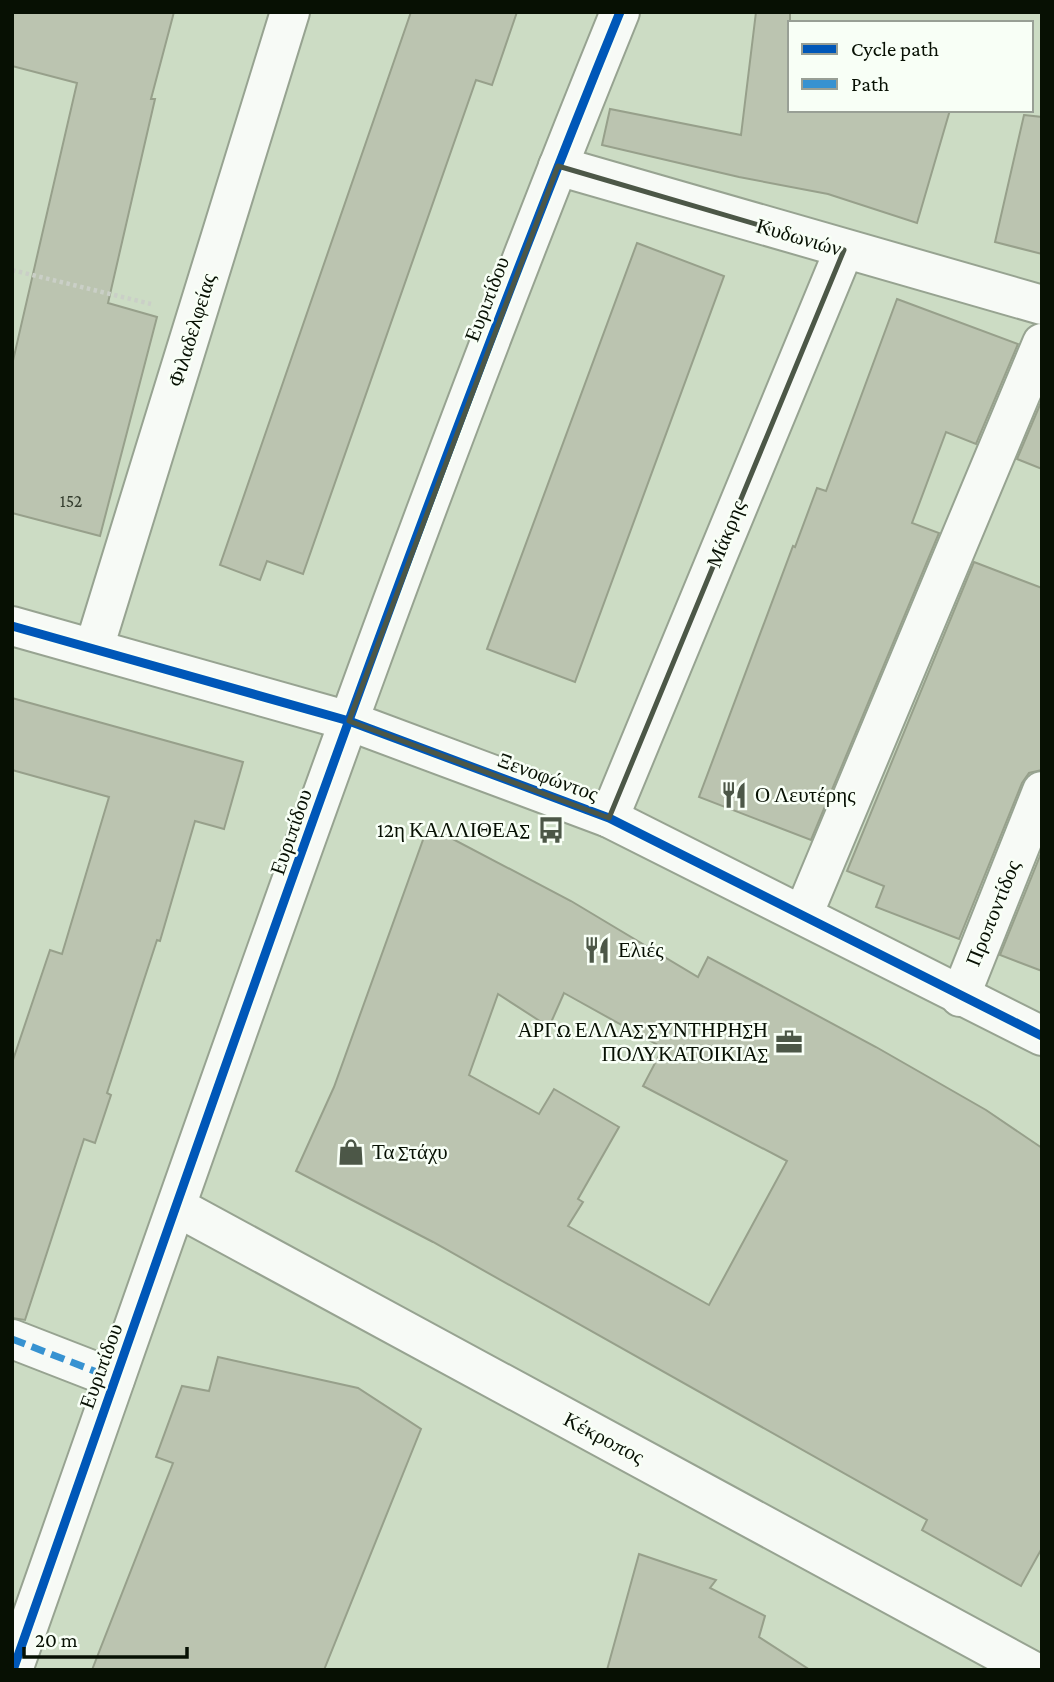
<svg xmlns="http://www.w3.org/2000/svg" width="1054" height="1682" font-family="'Crimson Pro',serif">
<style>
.building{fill:#bbc4b0;stroke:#97a08b;stroke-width:2;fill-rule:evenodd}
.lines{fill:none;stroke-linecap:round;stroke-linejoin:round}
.pedestrian-casing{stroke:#97a391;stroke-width:42}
.minor-casing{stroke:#97a391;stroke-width:42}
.path{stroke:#cacfc7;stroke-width:4.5;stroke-dasharray:3.5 3.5;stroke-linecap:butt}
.pedestrian{stroke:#f7faf6;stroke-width:38}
.minor{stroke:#f7faf6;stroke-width:38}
.quiet{stroke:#3792d1;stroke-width:7;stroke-dasharray:14 7;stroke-linecap:butt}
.cycleway-casing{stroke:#f8fff6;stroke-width:13}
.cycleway{stroke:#0057b8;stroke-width:9}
.marked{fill:none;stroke:#4c5747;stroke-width:5;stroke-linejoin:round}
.labels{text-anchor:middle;stroke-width:5;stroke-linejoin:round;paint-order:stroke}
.number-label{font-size:18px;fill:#343d2e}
.street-label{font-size:21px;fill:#071003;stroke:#f8fff6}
.poi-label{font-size:21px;fill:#071003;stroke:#f8fff6;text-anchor:start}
</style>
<rect width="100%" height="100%" fill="#ccdcc4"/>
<!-- building -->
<g class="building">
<polygon points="12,12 174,12 151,99 155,99 108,303 157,317 100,536 12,513 12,365 77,83 12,66"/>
<polygon points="411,12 517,12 492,85 476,80 303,574 267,561 260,580 220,565"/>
<polygon points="756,12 790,12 790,110 950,110 917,223 828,194 739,177 602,145 610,109 741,135"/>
<polygon points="1024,115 1042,117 1042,254 995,242"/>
<polygon points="637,243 724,276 575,682 487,649"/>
<polygon points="897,299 1018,344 976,444 946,432 912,523 939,533 811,840 699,797 793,546 795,547 817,488 826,491"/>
<polygon points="1042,400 1042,469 1017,459"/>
<polygon points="974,562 1042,588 1042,770 1029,773 1022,783 959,939 876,907 884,886 847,871"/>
<polygon points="12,698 243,762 224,829 195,821 160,941 157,940 107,1093 111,1095 95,1143 84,1139 25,1320 12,1318 12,1063 50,950 62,954 109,797 12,770"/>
<path d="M428 826 571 901 698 977 708 957 876 1047 986 1110 1042 1148V1548L1021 1586 922 1530 927 1520 433 1242 296 1171 334 1087ZM564 993 663 1048 643 1086 787 1161 709 1305 568 1226 583 1202 578 1199 619 1127 554 1089 539 1114 469 1075 498 994 549 1027Z"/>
<polygon points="1042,851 1042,971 1000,955"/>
<polygon points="218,1357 358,1388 421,1429 324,1670 92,1670 173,1463 156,1457 182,1386 209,1391"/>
<polygon points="639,1554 716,1580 710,1588 765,1616 759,1637 810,1670 607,1670"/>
</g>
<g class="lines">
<defs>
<polyline id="pedestrian" points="12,1339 115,1379"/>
<g id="minor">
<polyline points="558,166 1042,305"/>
<polyline points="12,626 349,721 609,818 1042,1036"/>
<polyline points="94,648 290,12"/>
<polyline points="609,818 844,250"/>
<polyline points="803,915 1042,343"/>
<polyline points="960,997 1042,791"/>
<polyline points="177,1207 1031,1670"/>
<path d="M13 1670C209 1115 398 557 620 12"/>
</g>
</defs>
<!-- pedestrian casing -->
<use href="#pedestrian" class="pedestrian-casing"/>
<!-- minor casing -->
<use href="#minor" class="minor-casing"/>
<!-- path -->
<polyline class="path" points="12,270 151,304"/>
<!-- pedestrian -->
<use href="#pedestrian" class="pedestrian"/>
<!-- minor -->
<use href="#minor" class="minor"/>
<!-- quiet -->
<polyline class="quiet" points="12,1339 115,1379"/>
<defs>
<g id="cycleway">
<polyline points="12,626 349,721 609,818 1042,1036"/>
<path d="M13 1670C209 1115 398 557 620 12"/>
</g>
</defs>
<!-- cycleway casing -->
<use href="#cycleway" class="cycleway-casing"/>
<!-- cycleway -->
<use href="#cycleway" class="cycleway"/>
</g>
<!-- marked area -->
<path class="marked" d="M558 166 844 250 609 818 349 721Z"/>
<!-- icons -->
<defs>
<symbol id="restaurant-bare" viewBox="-9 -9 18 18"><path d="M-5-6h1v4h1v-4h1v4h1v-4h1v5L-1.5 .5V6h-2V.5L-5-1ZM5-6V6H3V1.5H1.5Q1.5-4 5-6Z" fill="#4c5747" stroke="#f8fff6" stroke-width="2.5" paint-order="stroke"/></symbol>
<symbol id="bus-bare" viewBox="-9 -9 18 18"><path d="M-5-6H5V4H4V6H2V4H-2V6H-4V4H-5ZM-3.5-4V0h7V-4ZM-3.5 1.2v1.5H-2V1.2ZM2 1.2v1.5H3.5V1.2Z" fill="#4c5747" stroke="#f8fff6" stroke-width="2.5" paint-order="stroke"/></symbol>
<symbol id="office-bare" viewBox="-9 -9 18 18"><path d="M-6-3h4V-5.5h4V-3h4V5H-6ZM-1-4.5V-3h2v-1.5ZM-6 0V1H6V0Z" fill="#4c5747" stroke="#f8fff6" stroke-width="2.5" paint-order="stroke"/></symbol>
<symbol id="shop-bare" viewBox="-9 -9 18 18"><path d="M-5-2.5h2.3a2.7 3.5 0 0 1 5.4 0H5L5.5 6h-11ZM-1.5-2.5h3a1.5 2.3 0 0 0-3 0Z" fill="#4c5747" stroke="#f8fff6" stroke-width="2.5" paint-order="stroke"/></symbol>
</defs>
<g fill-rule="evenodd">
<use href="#restaurant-bare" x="715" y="776" width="38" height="38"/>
<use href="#bus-bare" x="532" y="811" width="38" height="38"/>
<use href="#restaurant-bare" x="578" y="931" width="38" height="38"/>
<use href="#office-bare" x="770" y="1023" width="38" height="38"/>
<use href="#shop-bare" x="332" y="1133" width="38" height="38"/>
</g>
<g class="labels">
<!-- number labels -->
<g class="number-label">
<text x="71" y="507">152</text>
</g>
<!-- street labels -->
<g class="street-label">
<text transform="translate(799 237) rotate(16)" y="7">Κυδωνιών</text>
<text transform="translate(487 299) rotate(-69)" y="7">Ευριπίδου</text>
<text transform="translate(192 330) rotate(-73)" y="7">Φιλαδελφείας</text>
<text transform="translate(726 534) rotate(-68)" y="7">Μάκρης</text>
<text transform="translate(548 777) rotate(20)" y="7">Ξενοφώντος</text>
<text transform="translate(291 832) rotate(-71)" y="7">Ευριπίδου</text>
<text transform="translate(993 913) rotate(-68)" y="7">Προποντίδος</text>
<text transform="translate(101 1366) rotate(-70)" y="7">Ευριπίδου</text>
<text transform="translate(604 1438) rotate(28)" y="7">Κέκροπος</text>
</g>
<!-- poi labels -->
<g class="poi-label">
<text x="755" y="802">Ο Λευτέρης</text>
<text x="530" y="837" text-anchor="end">12η ΚΑΛΛΙΘΕΑΣ</text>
<text x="618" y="957">Ελιές</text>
<text x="768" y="1037" text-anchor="end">ΑΡΓΩ ΕΛΛΑΣ ΣΥΝΤΗΡΗΣΗ<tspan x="768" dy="24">ΠΟΛΥΚΑΤΟΙΚΙΑΣ</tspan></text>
<text x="372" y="1159">Τα Στάχυ</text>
</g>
</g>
<!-- border -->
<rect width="1054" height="1682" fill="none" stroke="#071003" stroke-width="28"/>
<!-- legend -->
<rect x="788" y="21" width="245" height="91" fill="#f8fff6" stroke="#989f95" stroke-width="2"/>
<rect x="802" y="44" width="35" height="10" fill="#0057b8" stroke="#989f95" stroke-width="2"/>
<text x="851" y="56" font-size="21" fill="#071003">Cycle path</text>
<rect x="802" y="79" width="35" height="10" fill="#3792d1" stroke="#989f95" stroke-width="2"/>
<text x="851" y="91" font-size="21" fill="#071003">Path</text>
<!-- scale -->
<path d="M24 1647v10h163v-10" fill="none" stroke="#071003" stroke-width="3.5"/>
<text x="35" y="1647" font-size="21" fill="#071003" stroke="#f8fff6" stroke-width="5" paint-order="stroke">20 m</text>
</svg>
